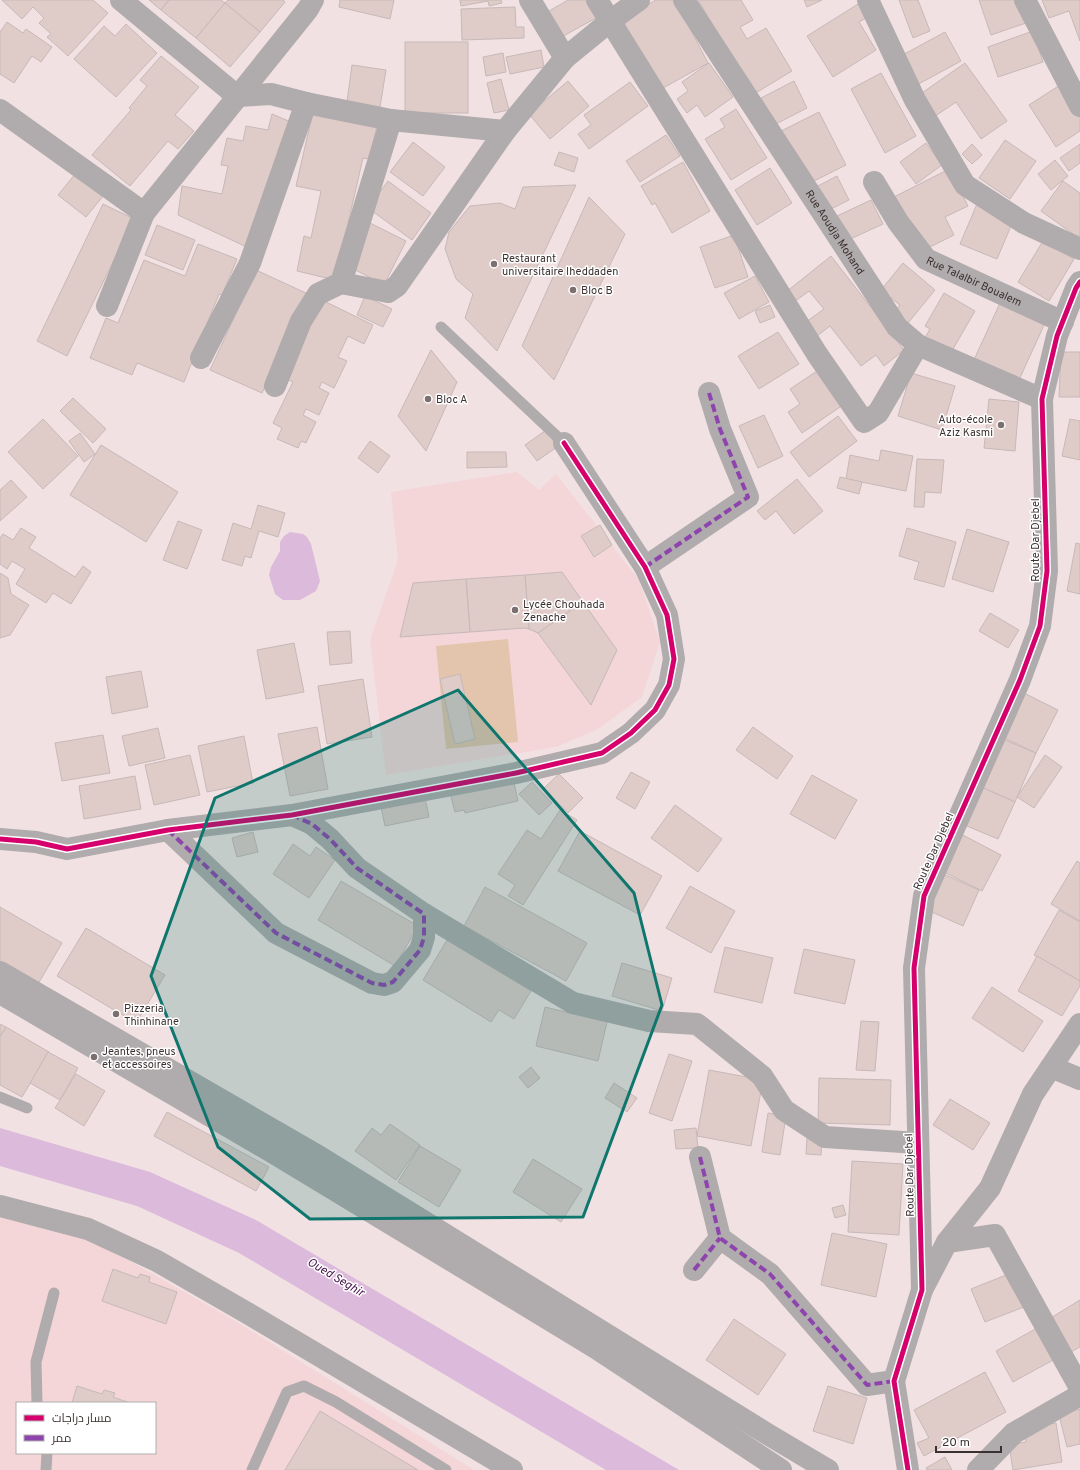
<svg xmlns="http://www.w3.org/2000/svg" width="1080" height="1470" font-family="Overpass,Cairo,sans-serif">
<style>
.built{fill:#f4d6d8;fill-rule:evenodd}
.green{fill:#e3c4ad}
.water{fill:#dcbadb}
.building{fill:#dfcbc8;stroke:#c6b9b8}
.lines{fill:none;stroke-linecap:round;stroke-linejoin:round}
.service{stroke:#b0abac;stroke-width:11}
.minor{stroke:#b0abac;stroke-width:22}
.tertiary{stroke:#b0abac;stroke-width:22}
.quiet{stroke:#8e44ad;stroke-width:4;stroke-dasharray:8 4;stroke-linecap:butt}
.cycleway-casing{stroke:#fff;stroke-width:8}
.cycleway{stroke:#d6006c;stroke-width:5}
.marked{fill:#0f766e;fill-opacity:0.2;stroke:#0f766e;stroke-width:3;stroke-linejoin:round}
.poi-dot{fill:#7c6f6f;stroke:#fff;stroke-width:1.5}
.labels{text-anchor:middle;stroke-width:3;stroke-linejoin:round;paint-order:stroke}
.street-label{font-size:11px;fill:#3c3131;stroke:#fff}
.poi-label{font-size:11px;fill:#3c3131;stroke:#fff;text-anchor:start}
.water-label{font-size:12px;font-style:italic;fill:#421149;stroke:#fff}
</style>
<rect width="100%" height="100%" fill="#f2e1e2"/>
<!-- built -->
<g class="built">
<polygon points="517,472 539,490 556,474 639,580 660,642 642,697 598,729 556,747 386,775 370,640 398,560 391,492"/>
<path d="M0 1216 79 1232 237 1322 474 1470H0ZM17 1403H155V1453H17Z"/>
</g>
<!-- green -->
<polygon class="green" points="508,639 518,742 446,749 436,646"/>
<!-- water -->
<g class="water">
<polygon points="290,532 303,534 307,537 311,544 320,581 316,591 300,600 283,600 275,594 269,575 271,567 280,551 280,542 284,536"/>
<polygon points="0,1128 150,1172 256,1220 679,1470 606,1470 239,1253 137,1206 0,1166"/>
</g>
<!-- building -->
<g class="building">
<polygon points="2,0 93,0 108,13 68,56 47,37 51,34 39,23 44,18 33,7 22,19"/>
<polygon points="149,0 169,0 161,10"/>
<polygon points="169,0 221,0 225,3 196,38 161,10"/>
<polygon points="228,0 283,0 285,2 260,32 225,3"/>
<polygon points="340,0 394,0 390,19 339,7"/>
<polygon points="460,0 501,0 502,3 489,6 488,1 461,6"/>
<polygon points="568,0 586,0 596,18 558,39 544,14"/>
<polygon points="656,0 675,0 708,63 656,92 616,22"/>
<polygon points="698,0 741,0 753,20 740,27 747,39 766,28 792,71 754,94"/>
<polygon points="804,0 822,0 807,7"/>
<polygon points="899,0 918,0 930,31 913,38"/>
<polygon points="979,0 1018,0 1026,23 991,35"/>
<polygon points="1042,0 1080,0 1080,41 1069,11 1049,18"/>
<polygon points="863,1 871,15 859,22 876,50 833,77 807,36"/>
<polygon points="225,3 260,32 230,67 196,38"/>
<polygon points="515,7 516,27 524,27 524,38 462,40 461,9"/>
<polygon points="7,22 23,33 26,29 52,47 41,62 32,56 14,83 0,74 0,32"/>
<polygon points="126,24 157,53 116,97 74,59 104,26 115,36"/>
<polygon points="1033,31 1043,62 998,77 988,47"/>
<polygon points="945,32 961,61 913,87 897,58"/>
<rect x="405" y="42" width="63" height="71"/>
<polygon points="541,50 544,67 510,74 506,57"/>
<polygon points="503,53 506,72 486,76 483,57"/>
<polygon points="161,56 199,87 175,115 194,131 178,149 168,141 130,186 92,155 131,110 129,108 147,86 140,80"/>
<polygon points="709,63 733,97 705,117 697,105 687,113 677,99 688,91 682,82"/>
<polygon points="965,63 1007,121 981,139 956,102 931,119 916,97"/>
<polygon points="352,65 386,70 380,107 347,102"/>
<polygon points="881,73 916,136 885,153 851,89"/>
<polygon points="501,79 509,110 494,113 487,83"/>
<polygon points="568,81 589,106 550,139 529,114"/>
<polygon points="794,81 807,108 774,125 761,98"/>
<polygon points="630,82 648,106 589,149 578,134 591,125 584,115"/>
<polygon points="1060,85 1080,116 1080,131 1056,147 1029,105"/>
<polygon points="736,109 767,158 731,180 705,139 725,127 720,119"/>
<polygon points="313,112 377,126 369,159 363,158 335,280 297,271 304,236 311,238 321,191 296,186"/>
<polygon points="819,112 846,165 808,184 781,131"/>
<polygon points="272,114 291,122 251,249 178,215 182,186 222,194 228,166 221,165 227,138 243,141 246,126 268,130"/>
<polygon points="666,135 680,156 640,182 626,161"/>
<polygon points="1005,140 1036,161 1010,199 979,178"/>
<polygon points="413,142 445,167 423,196 390,172"/>
<polygon points="926,143 942,165 916,184 900,162"/>
<polygon points="972,144 982,155 972,164 962,154"/>
<polygon points="1080,144 1080,163 1069,171 1060,158"/>
<polygon points="559,152 578,158 574,172 554,165"/>
<polygon points="1055,160 1068,176 1051,190 1038,174"/>
<polygon points="683,162 710,211 672,233 655,203 652,205 641,186"/>
<polygon points="770,168 792,203 757,225 735,190"/>
<polygon points="949,169 968,206 945,217 954,235 924,250 890,199"/>
<polygon points="76,173 104,195 86,217 58,195"/>
<polygon points="837,176 849,200 829,210 816,187"/>
<polygon points="388,181 431,213 412,240 368,208"/>
<polygon points="1063,181 1080,193 1080,239 1041,211"/>
<polygon points="576,185 497,351 465,318 473,294 456,279 445,249 449,232 470,206 500,203 515,209 523,187"/>
<polygon points="589,197 625,234 554,380 522,346"/>
<polygon points="871,200 883,224 846,241 835,217"/>
<polygon points="103,204 134,219 67,356 37,341"/>
<polygon points="977,204 1014,219 997,259 960,244"/>
<polygon points="370,223 406,241 384,285 348,266"/>
<polygon points="157,225 195,240 183,270 145,255"/>
<polygon points="734,235 748,277 715,288 700,247"/>
<polygon points="1043,241 1074,259 1049,301 1018,282"/>
<polygon points="198,244 237,259 222,295 219,294 184,382 137,363 132,375 90,358 106,318 118,323 144,260 185,276"/>
<polygon points="831,256 904,350 884,366 876,355 861,366 830,326 817,336 806,322 824,309 809,291 794,302 786,292"/>
<polygon points="903,263 935,290 908,323 895,311 900,305 881,290"/>
<polygon points="256,270 308,294 262,393 210,370"/>
<polygon points="755,276 769,302 739,319 724,293"/>
<polygon points="944,293 975,311 949,356 923,341 930,329 925,326"/>
<polygon points="365,296 392,309 383,327 357,315"/>
<polygon points="322,300 373,325 364,344 348,336 338,357 347,361 334,388 322,382 319,388 329,393 319,415 306,409 303,415 316,422 306,443 301,441 298,448 277,439 282,428 273,423 293,382 285,378"/>
<polygon points="1000,303 1045,323 1018,382 973,362"/>
<polygon points="770,305 775,317 760,323 755,311"/>
<polygon points="778,332 799,364 759,389 738,356"/>
<polygon points="431,350 457,382 426,451 398,416"/>
<polygon points="1061,352 1080,352 1080,397 1059,397"/>
<polygon points="820,369 843,405 802,433 788,412 800,404 790,389"/>
<polygon points="911,373 955,386 942,430 898,416"/>
<polygon points="73,398 106,429 93,443 60,411"/>
<polygon points="989,399 1019,402 1015,451 984,448"/>
<polygon points="764,415 783,456 758,468 739,426"/>
<polygon points="838,416 857,441 809,477 790,452"/>
<polygon points="43,419 78,456 43,489 8,452"/>
<polygon points="1070,419 1080,421 1080,460 1062,456"/>
<polygon points="546,430 557,447 537,461 525,445"/>
<polygon points="80,433 95,454 84,462 69,441"/>
<polygon points="370,441 390,456 378,473 358,458"/>
<polygon points="101,445 178,492 146,542 70,495"/>
<polygon points="881,450 913,456 906,491 846,479 850,455 879,461"/>
<polygon points="467,452 506,452 507,467 467,468"/>
<polygon points="917,459 944,460 941,493 925,492 924,507 914,507"/>
<polygon points="840,477 862,482 859,494 837,488"/>
<polygon points="797,479 823,511 794,534 776,511 765,520 757,511"/>
<polygon points="11,480 27,497 0,521 0,490"/>
<polygon points="258,505 285,513 278,537 259,531 251,558 245,556 242,566 222,560 233,523 251,529"/>
<polygon points="178,521 202,530 187,569 163,560"/>
<polygon points="600,525 612,545 594,557 581,536"/>
<polygon points="21,528 36,537 29,548 75,577 83,566 91,572 71,604 53,593 46,603 16,584 25,569 12,561 7,569 0,564 0,538 3,534 13,540"/>
<polygon points="907,528 956,542 944,587 914,579 919,562 899,556"/>
<polygon points="967,529 1009,542 993,592 952,579"/>
<polygon points="1076,543 1080,544 1080,594 1067,591"/>
<polygon points="562,572 583,602 538,633 529,629 525,575"/>
<polygon points="0,573 8,578 11,594 29,605 10,635 0,638"/>
<polygon points="525,575 529,629 525,628 470,632 466,579"/>
<polygon points="466,579 470,632 400,637 413,583"/>
<polygon points="583,602 617,650 591,705 538,633"/>
<polygon points="990,613 1019,630 1008,648 979,631"/>
<polygon points="350,631 352,663 330,665 327,632"/>
<polygon points="294,643 304,692 266,699 257,650"/>
<polygon points="141,671 148,707 112,714 106,677"/>
<polygon points="460,674 475,739 455,744 440,679"/>
<polygon points="363,679 372,737 327,744 318,686"/>
<polygon points="1024,693 1058,710 1036,753 1002,737"/>
<polygon points="317,727 328,789 290,796 278,734"/>
<polygon points="753,727 793,756 777,779 736,750"/>
<polygon points="158,728 165,758 129,766 122,736"/>
<polygon points="103,735 110,773 62,781 55,743"/>
<polygon points="244,736 253,783 207,792 198,746"/>
<polygon points="1000,738 1036,753 1015,802 979,786"/>
<polygon points="190,755 200,795 154,805 145,765"/>
<polygon points="1045,755 1062,767 1034,808 1017,797"/>
<polygon points="631,772 650,782 635,809 616,798"/>
<polygon points="559,774 583,798 568,813 544,788"/>
<polygon points="812,775 857,800 835,839 790,814"/>
<polygon points="135,776 141,809 84,819 79,786"/>
<polygon points="513,778 518,801 465,813 464,810 455,812 450,793"/>
<polygon points="532,782 552,803 539,815 519,794"/>
<polygon points="979,786 1015,802 998,839 962,824"/>
<polygon points="425,798 429,817 385,826 381,807"/>
<polygon points="675,805 722,839 698,872 651,838"/>
<polygon points="560,810 577,820 523,905 508,896 515,885 498,874 527,830 541,839"/>
<polygon points="580,831 662,876 640,915 558,871"/>
<polygon points="253,832 258,852 237,857 232,838"/>
<polygon points="957,832 1001,855 982,891 938,869"/>
<polygon points="293,844 310,856 316,847 335,860 309,898 273,874"/>
<polygon points="1077,861 1080,863 1080,921 1051,904"/>
<polygon points="939,872 979,890 963,926 923,908"/>
<polygon points="341,881 418,926 395,966 318,920"/>
<polygon points="690,886 735,911 711,953 666,928"/>
<polygon points="485,887 587,943 566,981 464,926"/>
<polygon points="0,907 62,943 38,984 0,961"/>
<polygon points="1059,910 1080,922 1080,981 1034,955"/>
<polygon points="86,928 165,975 136,1023 57,976"/>
<polygon points="447,940 531,991 514,1019 499,1010 491,1022 423,980"/>
<polygon points="725,947 773,958 762,1003 714,992"/>
<polygon points="804,949 855,960 845,1004 794,993"/>
<polygon points="1037,956 1080,981 1080,986 1062,1016 1018,991"/>
<polygon points="622,963 672,978 662,1011 612,996"/>
<polygon points="992,987 1043,1021 1023,1052 972,1018"/>
<polygon points="545,1007 607,1022 598,1061 536,1046"/>
<polygon points="861,1021 879,1022 875,1071 856,1070"/>
<polygon points="0,1024 6,1027 0,1037"/>
<polygon points="6,1027 49,1052 22,1097 0,1085 0,1037"/>
<polygon points="48,1052 78,1068 60,1100 30,1083"/>
<polygon points="669,1054 692,1061 672,1121 649,1113"/>
<polygon points="531,1067 540,1078 528,1088 519,1077"/>
<polygon points="709,1070 763,1080 751,1146 697,1136"/>
<polygon points="76,1074 105,1091 84,1126 55,1108"/>
<polygon points="819,1078 891,1080 890,1125 818,1123"/>
<polygon points="614,1083 637,1098 627,1112 605,1098"/>
<polygon points="950,1099 990,1123 973,1150 933,1125"/>
<polygon points="167,1112 269,1167 256,1191 154,1136"/>
<polygon points="768,1113 786,1116 780,1155 762,1152"/>
<polygon points="390,1124 420,1145 396,1180 355,1151 372,1128 381,1135"/>
<polygon points="696,1128 698,1148 676,1149 674,1130"/>
<polygon points="807,1138 822,1139 821,1155 806,1154"/>
<polygon points="420,1146 461,1170 439,1207 398,1182"/>
<polygon points="533,1159 582,1189 561,1222 513,1192"/>
<polygon points="852,1161 903,1164 899,1235 848,1232"/>
<polygon points="843,1205 846,1215 835,1218 832,1208"/>
<polygon points="832,1233 887,1244 876,1297 821,1285"/>
<polygon points="113,1269 138,1278 140,1274 150,1277 149,1282 177,1292 166,1324 102,1301"/>
<polygon points="1011,1273 1024,1307 985,1322 971,1289"/>
<polygon points="1080,1300 1080,1347 1069,1353 1049,1319"/>
<polygon points="734,1319 786,1354 758,1395 706,1360"/>
<polygon points="1037,1328 1055,1359 1013,1382 996,1351"/>
<polygon points="985,1372 1006,1412 924,1456 917,1443 929,1438 914,1410"/>
<polygon points="77,1386 102,1394 104,1390 115,1393 113,1397 130,1403 72,1403"/>
<polygon points="828,1386 867,1398 853,1444 813,1431"/>
<polygon points="1080,1409 1080,1444 1067,1447 1059,1415"/>
<polygon points="320,1411 418,1470 285,1470"/>
<polygon points="1056,1423 1062,1462 1013,1470 1009,1445 1026,1442 1024,1428"/>
<polygon points="945,1457 952,1470 927,1470 926,1468"/>
</g>
<g class="lines">
<!-- service -->
<g class="service">
<polyline points="441,327 564,443"/>
<polyline points="0,1097 27,1108"/>
<polyline points="37,1403 36,1362 54,1293"/>
<polyline points="46,1470 47,1453"/>
<polyline points="252,1470 287,1392 304,1386 336,1402 446,1470"/>
</g>
<!-- minor -->
<g class="minor">
<polyline points="121,0 237,96 271,94 306,103 391,120 505,131 565,58 530,0"/>
<polyline points="597,0 817,354 864,422 878,413 918,345"/>
<path id="s1" d="M684 0 897 327 918 345 1042 399"/>
<polyline points="868,0 915,100 965,185 1024,223 1080,249"/>
<polyline points="1025,0 1080,106"/>
<polyline points="565,58 609,22 639,0"/>
<polyline points="0,110 144,213 308,9 313,0"/>
<path id="s2" d="M874 182 898 222 926 259 1063 322"/>
<polyline points="341,283 388,292 397,286 505,131"/>
<polyline points="107,306 144,213"/>
<polyline points="201,358 250,263 306,103"/>
<polyline points="275,386 301,321 318,294 341,283 391,120"/>
<polyline points="645,567 748,497 720,429 709,393"/>
<polyline points="168,830 276,933 372,983 384,985 393,982 420,950 424,937 424,914 357,868 330,839 312,824 292,815"/>
<polyline points="0,839 36,842 67,849 168,830 292,815 516,773 602,753 631,733 655,710 669,685 674,659 667,615 645,567 564,443"/>
<polyline points="424,914 573,1003 649,1021 697,1024 762,1076 784,1110 825,1137 918,1143"/>
<polyline points="1051,1067 1080,1079"/>
<polyline points="700,1157 720,1238 770,1274 867,1385 894,1381"/>
<polyline points="0,1206 88,1229 157,1261 249,1314 512,1470"/>
<polyline points="947,1242 995,1235 1080,1388"/>
<polyline points="694,1270 720,1238"/>
<polyline points="922,1290 947,1242 990,1188 1033,1094 1080,1024"/>
</g>
<!-- tertiary -->
<g class="tertiary">
<polyline points="0,972 320,1157 769,1435 828,1470"/>
<polyline points="0,993 272,1152 596,1348 781,1470"/>
<polyline points="908,1470 894,1381 922,1290 914,968 924,896 1020,680 1040,626 1047,571 1042,399 1057,336 1076,288 1080,282"/>
<polyline points="978,1470 1014,1433 1080,1395"/>
</g>
<!-- quiet -->
<g class="quiet">
<polyline points="645,567 748,497 720,429 709,393"/>
<polyline points="168,830 276,933 372,983 384,985 393,982 420,950 424,937 424,914 357,868 330,839 312,824 294,816"/>
<polyline points="700,1157 720,1238 770,1274 867,1385 894,1381"/>
<polyline points="694,1270 720,1238"/>
</g>
<defs>
<g id="cycleway">
<polyline points="0,839 36,842 67,849 168,830 292,815 516,773 602,753 631,733 655,710 669,685 674,659 667,615 645,567 564,443"/>
<polyline points="908,1470 894,1381 922,1290 914,968 924,896 1020,680 1040,626 1047,571 1042,399 1057,336 1076,288 1080,282"/>
</g>
</defs>
<!-- cycleway casing -->
<use href="#cycleway" class="cycleway-casing"/>
<!-- cycleway -->
<use href="#cycleway" class="cycleway"/>
</g>
<!-- marked area -->
<path class="marked" d="M458 690 634 893 662 1005 583 1217 310 1219 218 1147 151 976 215 798Z"/>
<!-- markers -->
<g class="poi-dot">
<circle cx="494" cy="264" r="4"/>
<circle cx="573" cy="290" r="4"/>
<circle cx="428" cy="399" r="4"/>
<circle cx="1001" cy="425" r="4"/>
<circle cx="515" cy="610" r="4"/>
<circle cx="116" cy="1014" r="4"/>
<circle cx="94" cy="1057" r="4"/>
</g>
<g class="labels">
<!-- street labels -->
<g class="street-label">
<text dy="4" stroke="none"><textPath href="#s1" startOffset="277">Rue Aoudja Mohand</textPath></text>
<text dy="4" stroke="none"><textPath href="#s2" startOffset="146">Rue Talalbir Boualem</textPath></text>
<text transform="translate(1035 540) rotate(-90)" y="4">Route Dar Djebel</text>
<text transform="translate(933 851) rotate(-66)" y="4">Route Dar Djebel</text>
<text transform="translate(909 1175) rotate(-91)" y="4">Route Dar Djebel</text>
</g>
<!-- poi labels -->
<g class="poi-label">
<text x="502" y="262">Restaurant<tspan x="502" dy="13">universitaire Iheddaden</tspan></text>
<text x="581" y="294">Bloc B</text>
<text x="436" y="403">Bloc A</text>
<text x="993" y="423" text-anchor="end">Auto-école<tspan x="993" dy="13">Aziz Kasmi</tspan></text>
<text x="523" y="608">Lycée Chouhada<tspan x="523" dy="13">Zenache</tspan></text>
<text x="124" y="1012">Pizzeria<tspan x="124" dy="13">Thinhinane</tspan></text>
<text x="102" y="1055">Jeantes, pneus<tspan x="102" dy="13">et accessoires</tspan></text>
</g>
<!-- water labels -->
<g class="water-label">
<text transform="translate(336 1277) rotate(31)" y="4">Oued Seghir</text>
</g>
</g>
<!-- legend -->
<rect x="16" y="1402" width="140" height="52" fill="#ffffff" stroke="#b1adad"/>
<rect x="24" y="1415" width="20" height="6" fill="#d6006c" stroke="#b1adad"/>
<text x="52" y="1422" font-size="12" fill="#3c3131">مسار دراجات</text>
<rect x="24" y="1435" width="20" height="6" fill="#8e44ad" stroke="#b1adad"/>
<text x="52" y="1442" font-size="12" fill="#3c3131">ممر</text>
<!-- scale -->
<path d="M936 1446v6h65v-6" fill="none" stroke="#3c3131" stroke-width="2"/>
<text x="942" y="1446" font-size="12" fill="#3c3131" stroke="#ffffff" stroke-width="3" paint-order="stroke">20 m</text>
</svg>
